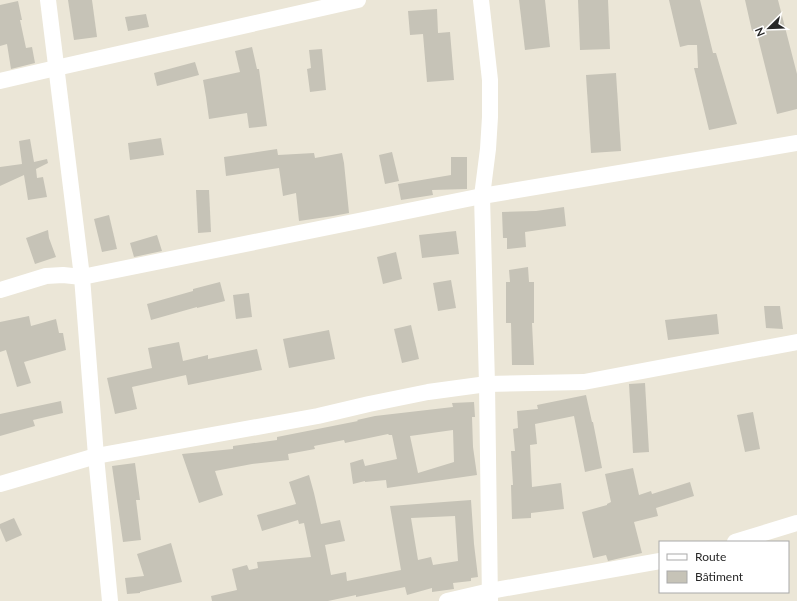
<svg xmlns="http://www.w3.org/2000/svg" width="797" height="601" font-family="Lato,sans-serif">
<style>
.building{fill:#c6c3b7;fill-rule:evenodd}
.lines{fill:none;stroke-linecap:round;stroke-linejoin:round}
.minor{stroke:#fff;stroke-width:16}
</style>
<rect width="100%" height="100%" fill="#ebe6d7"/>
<!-- building -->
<g class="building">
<polygon points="68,0 92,0 97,37 74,40"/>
<polygon points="519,0 545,0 550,47 525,50"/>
<polygon points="578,0 608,0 610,49 580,50"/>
<polygon points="669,0 700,0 713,53 716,53 737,124 709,130 694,68 698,68 697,45 688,45 680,47"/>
<polygon points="745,0 778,0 797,74 797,109 777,114 756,30 752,31"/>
<polygon points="18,1 22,20 20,20 26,48 32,47 35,63 11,69 7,44 0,46 0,5"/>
<polygon points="437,9 438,33 450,32 454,80 427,82 423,34 410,35 408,11"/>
<polygon points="146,14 149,27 128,31 125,17"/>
<polygon points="252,47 257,69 259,69 267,126 249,128 247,113 209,119 206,97 203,80 240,72 235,51"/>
<polygon points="322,49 326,90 310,92 307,69 311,68 309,50"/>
<polygon points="195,62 199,75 157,86 154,73"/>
<polygon points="616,73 621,151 591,153 586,75"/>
<polygon points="161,138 164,155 130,160 128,143"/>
<polygon points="30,139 34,162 47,159 48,163 36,169 37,178 43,177 47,197 28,200 24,175 0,186 0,167 22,164 19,141"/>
<polygon points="277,149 278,155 314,153 315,158 342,153 344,163 349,213 333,216 299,221 296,193 283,196 279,168 226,176 224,157"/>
<polygon points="392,152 399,181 385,184 379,155"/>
<polygon points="451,157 467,157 467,189 432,190 433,195 401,200 398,184 451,175"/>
<polygon points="196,190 209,190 211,232 198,233"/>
<polygon points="564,207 566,226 525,232 526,247 507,249 507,238 503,238 502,212 536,211"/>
<polygon points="109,215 117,249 102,252 94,219"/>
<polygon points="48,230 49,238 56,257 35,264 26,238"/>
<polygon points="456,231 459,254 422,258 419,235"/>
<polygon points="157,235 162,251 134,257 130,243"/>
<polygon points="396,252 402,279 383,284 377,257"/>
<polygon points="528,267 529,282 534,282 534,323 532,323 534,365 512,365 511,323 506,323 506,282 510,282 509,270"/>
<polygon points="451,280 456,308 438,311 433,283"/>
<polygon points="220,282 225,301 197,308 197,307 151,320 147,304 193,291 193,289"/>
<polygon points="249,293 252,317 236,319 233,295"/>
<polygon points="764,306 780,306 783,329 766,328"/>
<polygon points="717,314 719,334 668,340 665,320"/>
<polygon points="29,316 31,326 56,319 59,333 63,333 66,350 24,362 31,383 17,387 6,350 0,352 0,322"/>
<polygon points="411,325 419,359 402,363 394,329"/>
<polygon points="329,330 335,359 289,368 283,339"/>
<polygon points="179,342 183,361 208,355 208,359 257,349 262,370 188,385 186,375 132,387 137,409 115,414 107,378 152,368 148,348"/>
<polygon points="645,383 649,452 633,453 629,384"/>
<polygon points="586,395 592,422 593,422 602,468 585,472 574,416 535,424 537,444 530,445 532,487 561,483 564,509 531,513 531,518 512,519 511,485 513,485 511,451 515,451 513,429 518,428 517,411 538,409 537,405"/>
<polygon points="61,401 63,413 33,420 35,426 0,436 0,414"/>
<path d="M474 402 475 417H472L473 447 477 475 387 488 386 480 365 482V481L353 484 350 463 363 459 365 466 397 459 392 435H389L388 434 345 443 344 440 314 446 315 449 288 454 289 460 252 464 215 471 223 495 199 503 182 454 233 449V446L277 440V437L358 421 357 420 375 416 453 407 452 403ZM453 430 454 462 418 473 410 436Z"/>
<polygon points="753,412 760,449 745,452 737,415"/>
<polygon points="135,463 140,500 136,500 141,540 123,542 112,466"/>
<polygon points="633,468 639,495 651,491 652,494 690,482 694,496 656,508 658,516 634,522 642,553 608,561 606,555 593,558 582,512 607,505 607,504 611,502 605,474"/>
<path d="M309 475 314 493 321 524 340 520 345 541 325 545 331 575 346 572 347 581 401 570 390 506 471 500 474 544 478 577 471 578V581L453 583 454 589 432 592V588L407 595 405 587 356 597V595L328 601H212L211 596 237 590 232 569 247 565 249 570 258 568 257 562 311 557 304 523 299 524 298 520 262 531 257 515 296 504 289 482ZM455 516 458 561 433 565 431 557 418 560 411 518Z"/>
<polygon points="14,518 22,535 6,542 0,528 0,524"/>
<polygon points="171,543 182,582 140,592 140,593 127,594 125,578 144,576 137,554"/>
</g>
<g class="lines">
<!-- minor -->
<g class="minor">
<polyline points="48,0 82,277 96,456 110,601"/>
<polyline points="481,0 490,80 490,117 488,149 482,196 487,384 490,601"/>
<polyline points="0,81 56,68 358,0"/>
<polyline points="0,290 46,276 63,275 82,277 482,196 797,143"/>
<polyline points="0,484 96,456 318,416 369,404 428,392 487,384 584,382 797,342"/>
<polyline points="735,542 797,523"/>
<polyline points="447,601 490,591 660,561"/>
</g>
</g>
<!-- legend -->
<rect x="659" y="541" width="130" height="52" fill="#ffffff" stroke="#a9a9a9"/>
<rect x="667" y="554" width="20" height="6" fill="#ffffff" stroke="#a9a9a9"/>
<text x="695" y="561" font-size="12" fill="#272727">Route</text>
<rect x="667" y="571" width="20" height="12" fill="#c6c3b7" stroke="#a9a9a9"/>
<text x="695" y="581" font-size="12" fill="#272727">Bâtiment</text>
<!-- north arrow -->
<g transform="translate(769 28) rotate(247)" stroke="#ffffff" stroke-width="3" paint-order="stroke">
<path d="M0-3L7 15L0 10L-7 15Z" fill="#272727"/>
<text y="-6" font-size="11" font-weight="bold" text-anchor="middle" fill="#272727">N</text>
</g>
</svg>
